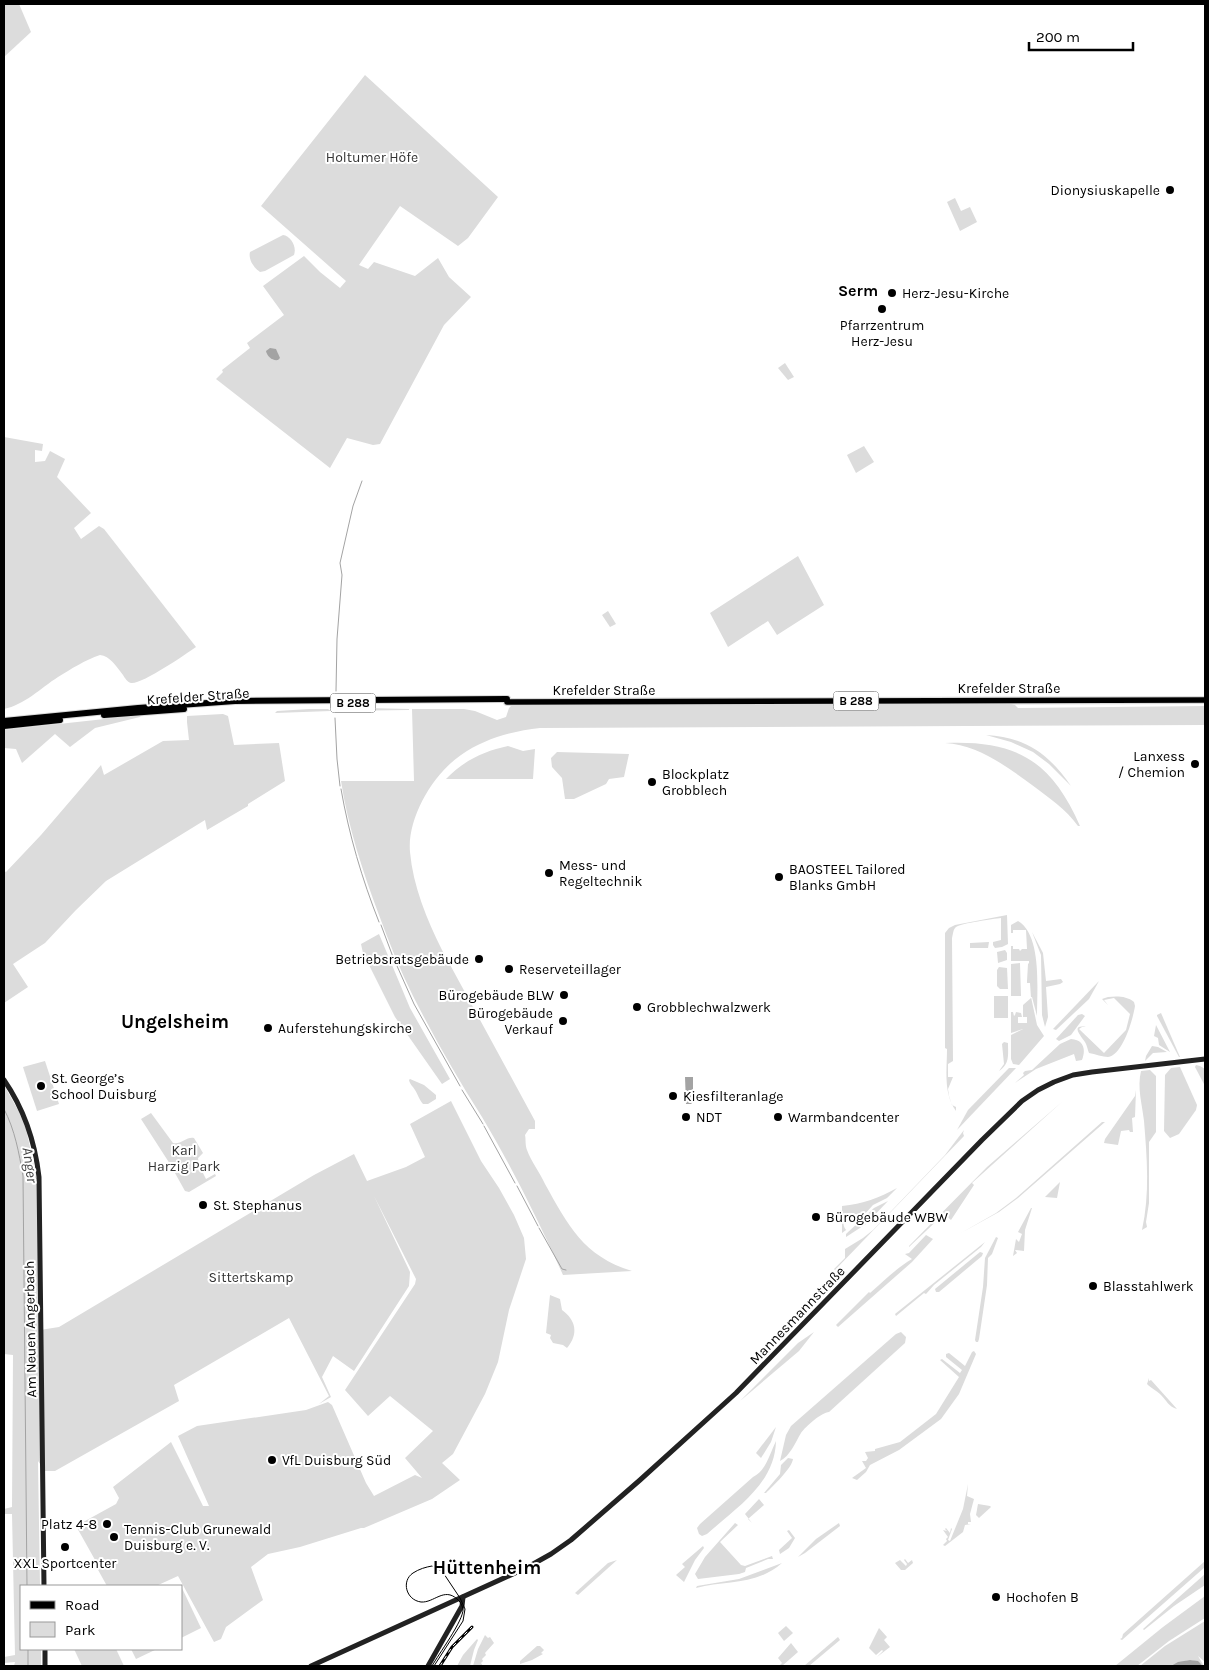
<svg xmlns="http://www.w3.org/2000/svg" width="1209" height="1670" font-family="Karla,sans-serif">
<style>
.green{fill:#dcdcdc}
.water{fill:#a3a3a3}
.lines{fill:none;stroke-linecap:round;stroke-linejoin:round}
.stream{stroke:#a3a3a3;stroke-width:1}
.primary-casing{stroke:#dbdbdb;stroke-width:8}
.highway-casing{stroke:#dbdbdb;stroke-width:8}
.secondary{stroke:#222;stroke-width:5}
.primary{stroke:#000;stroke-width:5.5}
.highway{stroke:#000;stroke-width:6}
.tram{stroke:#000;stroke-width:1}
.rail-casing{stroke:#000;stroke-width:3}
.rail{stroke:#fff;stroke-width:1;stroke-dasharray:4;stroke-linecap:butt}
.poi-dot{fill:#000;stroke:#fff;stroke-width:2}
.labels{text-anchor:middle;stroke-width:4;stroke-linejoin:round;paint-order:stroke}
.shield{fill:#fff;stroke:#4c4c4c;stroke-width:1}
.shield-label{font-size:12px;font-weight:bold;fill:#000}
.park-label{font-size:14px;fill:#333;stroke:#fff}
.poi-label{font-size:14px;fill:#000;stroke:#fff;text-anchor:start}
.street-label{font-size:14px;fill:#000;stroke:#fff}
.water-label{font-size:15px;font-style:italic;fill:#444;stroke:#fff}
.quarter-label{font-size:16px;font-weight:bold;fill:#000;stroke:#fff}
.district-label{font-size:19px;font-weight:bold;fill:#000;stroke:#fff}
</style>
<rect width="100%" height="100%" fill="#fff"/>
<!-- green -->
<g class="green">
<polygon points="4,4 19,4 31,32 4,57"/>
<polygon points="365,75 498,197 468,238 458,246 400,206 359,265 368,269 374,262 415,276 438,258 449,277 471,297 444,325 380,444 373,445 347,438 330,468 216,379 223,372 222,370 250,348 247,343 284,315 263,286 304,256 320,272 340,288 346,281 261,206"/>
<polygon points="955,198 961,211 970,207 977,222 960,231 947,202"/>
<path d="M283 235C291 236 297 247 294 255L265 271 260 272C254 268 248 259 250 252Z"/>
<polygon points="785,363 794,377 788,380 778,368"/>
<path d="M4 437 43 444 42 451 35 450V462L45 461 50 451 65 459 57 477 91 513 74 528 81 539 99 526 104 529 196 647C186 654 141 685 131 683 127 682 125 678 123 675 116 666 110 656 100 655 85 660 71 669 58 677 41 688 24 705 4 709Z"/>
<polygon points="864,446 874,462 856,473 847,455"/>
<polygon points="798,556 824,605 777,635 768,621 728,647 710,613"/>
<polygon points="608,611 616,624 610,627 602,615"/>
<path d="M513 704H1011L1015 705 1018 708 1205 706V725L540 728C512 731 484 739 461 755 433 774 407 818 410 852 413 886 427 920 442 950L535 1121V1129H529L525 1135C526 1139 525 1145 527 1150 531 1161 540 1173 545 1184 568 1225 583 1256 632 1271L563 1275C539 1222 512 1167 482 1117 457 1078 434 1037 413 996 400 970 389 942 379 915 363 872 348 827 341 781H414L412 709H464L475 711 497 720 506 717 509 708Z"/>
<polygon points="368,708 409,709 409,710 336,711 336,709"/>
<polygon points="309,709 328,709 331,711 275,713 277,711"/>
<polygon points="223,714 228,716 234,745 279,743 285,781 248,804 248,806 207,830 205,820 106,881 76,910 45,943 13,964 28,987 4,1003 4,871 6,872 41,835 101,765 104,775 163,741 189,740 187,722 187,716"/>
<polygon points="141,715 140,717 95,728 70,747 55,734 22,763 16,749 4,748 4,730"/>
<path d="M986 735C1025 737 1049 754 1071 786L1049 764 1033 752 1011 742Z"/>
<path d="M945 743C1016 740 1051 760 1080 826H1078C1066 809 1049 798 1032 785 1006 766 978 745 945 743Z"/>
<path d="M508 746 523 751 535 749 533 779H446C463 761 484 751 508 746Z"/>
<polygon points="557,752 629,754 624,777 609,779 606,784 574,799 565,799 562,778 552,767 551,758"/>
<path d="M1007 915 1008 944 1002 947 995 948 993 945V942L1001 940V918C993 919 962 923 956 927 953 929 953 935 952 938L953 1061 948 1064V1077H953L948 1089 949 1096 952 1105 956 1107V1111C943 1094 947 1069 947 1049L945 1048V933L949 928 955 925Z"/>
<path d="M1018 921C1042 935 1037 989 1037 1016L1032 997H1031L1037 1025 1044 1036 1019 1065 1013 1064 1011 1059V1035L1023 1029 1011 1033V1012H1013L1014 1016 1015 1015 1016 1012 1021 1013 1022 1017H1018V1023H1027V1017H1023V1005L1031 998 1030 983H1027V981L1028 964 1029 963V961H1011V946H1013V949H1019L1020 951 1022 949H1027L1026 930H1013V933H1011V925Z"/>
<polygon points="1032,932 1043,953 1046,981 1061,979 1063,982 1060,984 1046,987 1048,1017 1045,1027 1042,1015 1041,955"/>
<polygon points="379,934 410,1008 450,1079 442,1084 395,1017 363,953 361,944"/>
<polygon points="989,942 988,948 970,948 970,943"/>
<polygon points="1005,950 1007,953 1007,960 998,963 997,952"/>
<polygon points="1020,963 1021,996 1011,996 1011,964"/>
<polygon points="999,967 1007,968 1008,989 1000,989 997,986 997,970"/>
<polygon points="1099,981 1089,999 1056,1030 1053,1029"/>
<rect x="994" y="996" width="14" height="22"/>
<path d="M1108 997C1117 996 1127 996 1134 1002L1135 1006C1133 1019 1123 1055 1108 1057 1103 1057 1095 1054 1089 1053 1088 1051 1087 1046 1086 1044 1084 1039 1068 1024 1086 1027H1082L1079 1029 1104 1053 1126 1030 1130 1014 1114 998 1104 1000 1108 1005 1102 999Z"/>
<polygon points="1161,1013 1180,1057 1179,1057 1157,1016 1157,1015"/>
<polygon points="1082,1014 1085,1016 1071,1035 1059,1041 1056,1039 1078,1015"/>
<polygon points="1156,1025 1170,1052 1159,1045 1158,1038 1154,1036"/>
<path d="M1071 1039C1084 1040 1086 1049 1082 1060L1076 1061 1074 1054 1036 1069 1015 1083 1024 1075 1023 1073 1025 1071 1032 1070 1060 1044Z"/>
<path d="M1004 1042 1008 1043C1008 1055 1010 1064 999 1071L1004 1064 1002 1044Z"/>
<polygon points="1152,1046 1158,1047 1167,1052 1153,1053 1145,1061 1146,1056"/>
<polygon points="45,1061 59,1104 37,1111 23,1067"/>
<polygon points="1196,1065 1200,1066 1205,1069 1205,1086 1195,1067"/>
<polygon points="1180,1067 1197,1105 1196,1110 1179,1134 1170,1138 1164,1131 1165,1075 1171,1068"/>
<polygon points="1009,1068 1016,1068 957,1130 968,1110"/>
<path d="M1150 1070 1156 1076V1132L1149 1142V1203L1146 1222 1147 1227 1142 1230C1150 1194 1147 1158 1144 1121 1142 1103 1137 1088 1141 1071Z"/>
<path d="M410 1079 424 1085 436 1095V1099L428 1104H423C419 1099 418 1095 415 1090 413 1086 410 1085 409 1080Z"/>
<polygon points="4,1085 19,1112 26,1129 37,1179 40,1330 59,1327 314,1175 354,1154 367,1181 406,1167 425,1157 410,1124 451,1101 481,1161 499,1188 514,1215 524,1238 526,1259 509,1310 498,1362 485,1394 453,1454 442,1463 460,1480 432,1499 364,1528 361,1528 300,1547 268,1554 251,1567 263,1600 226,1627 221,1639 214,1642 178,1576 156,1586 107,1586 97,1568 99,1567 76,1526 116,1504 119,1498 113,1487 171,1442 203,1506 209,1506 178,1436 197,1426 306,1410 328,1402 332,1405 366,1483 374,1496 415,1475 422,1478 405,1458 433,1431 390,1396 368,1416 345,1390 415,1284 416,1279 374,1196 410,1272 409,1286 354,1371 333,1356 322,1377 331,1397 319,1404 329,1396 289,1318 174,1385 179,1401 55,1471 45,1471 38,1461 40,1586 21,1586 21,1649 41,1649 41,1666 14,1666 15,1662 4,1663 4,1657 15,1655 12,1514 4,1514 4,1509 12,1507 13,1355 4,1354"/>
<polygon points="1136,1090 1135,1117 1132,1118 1133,1132 1130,1132 1129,1130 1121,1131 1118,1145 1104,1143 1105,1139 1135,1096"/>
<polygon points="1063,1101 972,1183 974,1185 951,1220 944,1214 909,1247 909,1246 987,1167"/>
<path d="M151 1113 173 1143C181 1145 187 1136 194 1138L203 1153 198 1158 199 1165 206 1179 215 1174 216 1176 189 1192 185 1191 170 1164 141 1119Z"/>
<polygon points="1102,1122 1105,1122 1018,1198 999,1212 961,1233 996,1213 1016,1198"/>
<polygon points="964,1130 963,1133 964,1136 835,1270 834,1269 845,1258 845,1249 863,1238 873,1230 945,1155"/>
<polygon points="1060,1182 1057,1198 1045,1197"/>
<path d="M897 1188 887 1198 873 1205 862 1217 853 1213 847 1214C843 1218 842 1225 846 1230L842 1233V1206C863 1204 879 1198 897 1188Z"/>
<polygon points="888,1201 866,1224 846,1237 846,1234 874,1208"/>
<polygon points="1031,1208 1032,1208 1025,1230 1024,1251 1015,1250 1017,1253 1013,1256 1016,1239 1019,1242 1022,1234 1018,1232"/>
<path d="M926 1235 933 1239 912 1262 838 1327 836 1325 869 1292 870 1293C885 1280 898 1267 912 1259L905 1254 909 1253Z"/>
<polygon points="996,1237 998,1238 992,1254 988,1258 987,1285 979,1339 978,1342 976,1342 975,1340 983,1287 985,1258"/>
<polygon points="985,1242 981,1247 934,1285 926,1294 924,1293 896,1316 895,1314"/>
<polygon points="980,1252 983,1253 982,1256 939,1292 936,1292 935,1289"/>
<path d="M550 1295 560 1299 562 1310C576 1320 579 1334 567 1348L563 1345 553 1343 550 1338 551 1335 546 1333Z"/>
<polygon points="814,1332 799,1351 740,1401 798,1343"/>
<path d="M901 1332 906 1337 905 1343 829 1412C822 1412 805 1427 801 1433 795 1443 790 1456 780 1461L786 1435 791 1426 896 1334Z"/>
<polygon points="974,1351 976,1354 959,1394 941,1419 899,1450 870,1465 866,1472 857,1480 852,1478 866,1468 862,1461 866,1461 868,1458 865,1452 875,1451 875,1449 900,1442 936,1414 959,1377 940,1360 942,1359 960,1373 962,1370 946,1357 946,1354 949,1353 965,1366 972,1352"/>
<path d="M1149 1378V1381L1151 1380 1177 1409C1169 1407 1166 1400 1161 1395 1156 1390 1151 1388 1147 1384Z"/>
<polygon points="776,1427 771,1442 761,1458 756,1453"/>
<path d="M776 1441C775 1484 736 1508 707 1534L702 1536 699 1534 697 1528 700 1524 753 1477C766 1471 770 1453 776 1441Z"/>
<path d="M788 1458 793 1459C792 1468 773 1486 766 1493H764L780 1474 781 1465Z"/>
<polygon points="968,1484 967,1496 974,1499 970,1514 971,1522 968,1522 968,1524 971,1524 965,1525 963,1532 945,1546 943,1545 947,1541 946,1539 948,1537 943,1530 947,1531 945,1529 946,1528 950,1533 951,1528 952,1529 948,1540 950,1541 963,1509"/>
<polygon points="759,1499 764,1505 748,1519 752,1523 745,1514"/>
<polygon points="978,1504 990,1506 991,1507 979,1518 976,1515"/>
<polygon points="735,1523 738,1525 720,1542 741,1565 745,1566 772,1556 773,1559 768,1559 746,1568 745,1572 739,1574 698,1579 695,1574 705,1557"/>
<polygon points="839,1523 840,1526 805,1553 798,1557 816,1539"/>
<polygon points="789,1530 795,1538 789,1548 780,1554 779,1550 792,1538 787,1531"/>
<polygon points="703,1546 704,1548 695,1560 684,1582 676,1575 685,1567 682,1564"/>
<polygon points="905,1559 908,1563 912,1560 913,1563 905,1570 901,1570 895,1563 900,1560 906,1566 907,1564 904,1560"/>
<polygon points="617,1560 578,1595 575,1593 608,1563"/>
<polygon points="1205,1561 1205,1567 1122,1640 1120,1639 1122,1638 1123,1634"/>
<path d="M782 1563C756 1586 726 1580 696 1588L697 1586 739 1579Z"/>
<polygon points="1205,1574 1205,1585 1174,1606 1144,1630 1143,1629"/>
<polygon points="181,1586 201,1628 181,1638"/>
<polygon points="1205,1596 1205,1618 1169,1641 1137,1666 1115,1666 1163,1627"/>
<path d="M1205 1621V1662L1198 1656 1204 1666C1186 1654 1186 1664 1169 1666 1160 1668 1150 1666 1140 1666L1165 1646Z"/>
<polygon points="786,1626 793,1633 784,1641 778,1633"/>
<polygon points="879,1628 887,1637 884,1640 890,1647 877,1657 883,1651 882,1650 876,1655 869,1648"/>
<polygon points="485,1635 488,1638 490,1637 494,1643 485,1653 486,1655 482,1659 483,1661 481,1663 483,1666 473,1666 478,1649"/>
<polygon points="838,1637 840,1640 809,1666 804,1666"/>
<polygon points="477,1639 478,1640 474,1650 470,1666 457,1666 463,1655"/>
<polygon points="791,1643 798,1652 782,1666 779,1666 782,1663 778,1658"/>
<polygon points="537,1646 540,1646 544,1650 541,1653 543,1654 532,1660 520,1664 520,1661"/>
<polygon points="74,1649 116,1649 124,1666 82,1666"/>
<polygon points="131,1649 157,1649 136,1659"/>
</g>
<!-- water -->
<g class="water">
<path d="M270 348 276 349 280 358 278 360C272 361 267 356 266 351Z"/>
<polygon points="685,1077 693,1077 693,1102 691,1104 686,1104"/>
<polygon points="1190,1660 1198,1661 1203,1666 1171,1666 1178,1662"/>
</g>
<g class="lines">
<!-- stream -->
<g class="stream">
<polyline points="336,691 337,639 342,575 340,563 353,506 362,481"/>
<polyline points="335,718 337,759 340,786"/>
<path d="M341 789C349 835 362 879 379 922"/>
<polyline points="381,925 393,957 414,1004 460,1086"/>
<polyline points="462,1090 483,1124"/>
<path d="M4 1109C15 1130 19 1153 23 1176L27 1586"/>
<polyline points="484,1126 515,1183"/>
<polyline points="517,1186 538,1226"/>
<polyline points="539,1228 562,1269 566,1270"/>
<polyline points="28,1649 28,1666"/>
</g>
<defs>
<polyline id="primary" points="507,702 1205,700"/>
<g id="highway">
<polyline points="104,715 184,709"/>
<polyline points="4,721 138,708 235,701 507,699"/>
<polyline points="4,726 60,720"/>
</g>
</defs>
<!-- primary casing -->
<use href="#primary" class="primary-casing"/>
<!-- highway casing -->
<use href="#highway" class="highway-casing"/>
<!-- secondary -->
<g class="secondary">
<path d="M4 1080C24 1109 35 1142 39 1177L44 1586"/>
<polyline points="45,1649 45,1666"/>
<polyline points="311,1666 526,1568 551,1554 571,1540 640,1480 736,1393 982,1140 1022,1101 1038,1090 1054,1082 1073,1075 1092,1072 1205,1059"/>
<polyline points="428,1666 462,1606 463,1597"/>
</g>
<!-- primary -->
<use href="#primary" class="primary"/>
<!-- highway -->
<use href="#highway" class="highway"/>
<!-- tram -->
<path class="tram" d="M432 1666C438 1655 464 1620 463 1609 462 1605 460 1601 457 1599 444 1587 434 1603 421 1602 406 1600 401 1581 413 1573 419 1569 426 1567 432 1566L442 1571 460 1598 465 1609 463 1621 434 1666"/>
<defs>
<polyline id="rail" points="440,1666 452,1647 472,1627"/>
</defs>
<!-- rail casing -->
<use href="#rail" class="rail-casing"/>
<!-- rail -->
<use href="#rail" class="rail"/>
</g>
<!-- markers -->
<g class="poi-dot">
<circle cx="1170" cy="190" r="5"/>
<circle cx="892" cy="293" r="5"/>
<circle cx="882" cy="309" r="5"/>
<circle cx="1195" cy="764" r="5"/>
<circle cx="652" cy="782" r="5"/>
<circle cx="549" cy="873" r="5"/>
<circle cx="779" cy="877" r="5"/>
<circle cx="479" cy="959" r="5"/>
<circle cx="509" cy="969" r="5"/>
<circle cx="564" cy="995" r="5"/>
<circle cx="637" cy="1007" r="5"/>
<circle cx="563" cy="1021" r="5"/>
<circle cx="268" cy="1028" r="5"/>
<circle cx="41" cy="1086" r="5"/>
<circle cx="673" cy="1096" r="5"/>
<circle cx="686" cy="1117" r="5"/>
<circle cx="778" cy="1117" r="5"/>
<circle cx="203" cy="1205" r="5"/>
<circle cx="816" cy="1217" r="5"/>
<circle cx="1093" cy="1286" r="5"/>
<circle cx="272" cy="1460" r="5"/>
<circle cx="107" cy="1524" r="5"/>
<circle cx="114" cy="1537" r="5"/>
<circle cx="65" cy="1547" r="5"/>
<circle cx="996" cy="1597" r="5"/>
</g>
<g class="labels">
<!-- shield labels -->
<g class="shield">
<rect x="833.5" y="691.5" width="45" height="19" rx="4"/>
<rect x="330.5" y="693.5" width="45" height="19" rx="4"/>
</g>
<g class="shield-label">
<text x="856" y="705">B 288</text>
<text x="353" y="707">B 288</text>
</g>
<!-- park labels -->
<g class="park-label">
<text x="372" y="162">Holtumer Höfe</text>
<text x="184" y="1155">Karl<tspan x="184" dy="16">Harzig Park</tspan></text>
<text x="251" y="1282">Sittertskamp</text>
</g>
<!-- poi labels -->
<g class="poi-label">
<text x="1160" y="195" text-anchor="end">Dionysiuskapelle</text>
<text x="902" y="298">Herz-Jesu-Kirche</text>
<text x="882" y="330" text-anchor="middle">Pfarrzentrum<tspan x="882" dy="16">Herz-Jesu</tspan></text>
<text x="1185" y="761" text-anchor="end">Lanxess<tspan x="1185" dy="16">/ Chemion</tspan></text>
<text x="662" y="779">Blockplatz<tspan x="662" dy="16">Grobblech</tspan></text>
<text x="559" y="870">Mess- und<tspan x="559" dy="16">Regeltechnik</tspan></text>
<text x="789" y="874">BAOSTEEL Tailored<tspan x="789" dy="16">Blanks GmbH</tspan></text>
<text x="469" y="964" text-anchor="end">Betriebsratsgebäude</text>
<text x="519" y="974">Reserveteillager</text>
<text x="554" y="1000" text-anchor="end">Bürogebäude BLW</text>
<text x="647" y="1012">Grobblechwalzwerk</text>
<text x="553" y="1018" text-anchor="end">Bürogebäude<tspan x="553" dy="16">Verkauf</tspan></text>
<text x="278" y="1033">Auferstehungskirche</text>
<text x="51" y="1083">St. George’s<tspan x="51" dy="16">School Duisburg</tspan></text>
<text x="683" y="1101">Kiesfilteranlage</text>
<text x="696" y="1122">NDT</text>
<text x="788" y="1122">Warmbandcenter</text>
<text x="213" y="1210">St. Stephanus</text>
<text x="826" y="1222">Bürogebäude WBW</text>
<text x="1103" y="1291">Blasstahlwerk</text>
<text x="282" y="1465">VfL Duisburg Süd</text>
<text x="97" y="1529" text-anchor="end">Platz 4-8</text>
<text x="124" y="1534">Tennis-Club Grunewald<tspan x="124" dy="16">Duisburg e. V.</tspan></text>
<text x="65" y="1568" text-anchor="middle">XXL Sportcenter</text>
<text x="1006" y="1602">Hochofen B</text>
</g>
<!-- street labels -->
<g class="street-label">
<text x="1009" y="693">Krefelder Straße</text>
<text x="604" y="695">Krefelder Straße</text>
<text transform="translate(198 696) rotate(-4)" y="5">Krefelder Straße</text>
<text transform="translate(797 1315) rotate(-46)" y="5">Mannesmannstraße</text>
<text transform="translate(30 1329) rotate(-91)" y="5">Am Neuen Angerbach</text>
</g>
<!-- water labels -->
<g class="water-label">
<text transform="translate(30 1165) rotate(82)" y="5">Anger</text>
</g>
<!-- quarter labels -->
<g class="quarter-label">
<text x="858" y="296">Serm</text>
</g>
<!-- district labels -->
<g class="district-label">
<text x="175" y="1028">Ungelsheim</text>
<text x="487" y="1574">Hüttenheim</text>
</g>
</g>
<!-- border -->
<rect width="1209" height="1670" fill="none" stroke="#000000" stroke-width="10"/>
<!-- legend -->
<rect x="20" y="1585" width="162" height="65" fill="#ffffff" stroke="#999999"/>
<rect x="30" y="1601" width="25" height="8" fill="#000000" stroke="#999999"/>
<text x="65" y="1610" font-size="15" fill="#000000">Road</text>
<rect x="30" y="1622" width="25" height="15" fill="#dcdcdc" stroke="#999999"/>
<text x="65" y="1635" font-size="15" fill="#000000">Park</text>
<!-- scale -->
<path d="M1029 42v8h104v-8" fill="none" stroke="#000000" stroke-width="2.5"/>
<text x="1036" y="42" font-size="15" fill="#000000" stroke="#ffffff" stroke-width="4" paint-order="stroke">200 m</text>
</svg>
